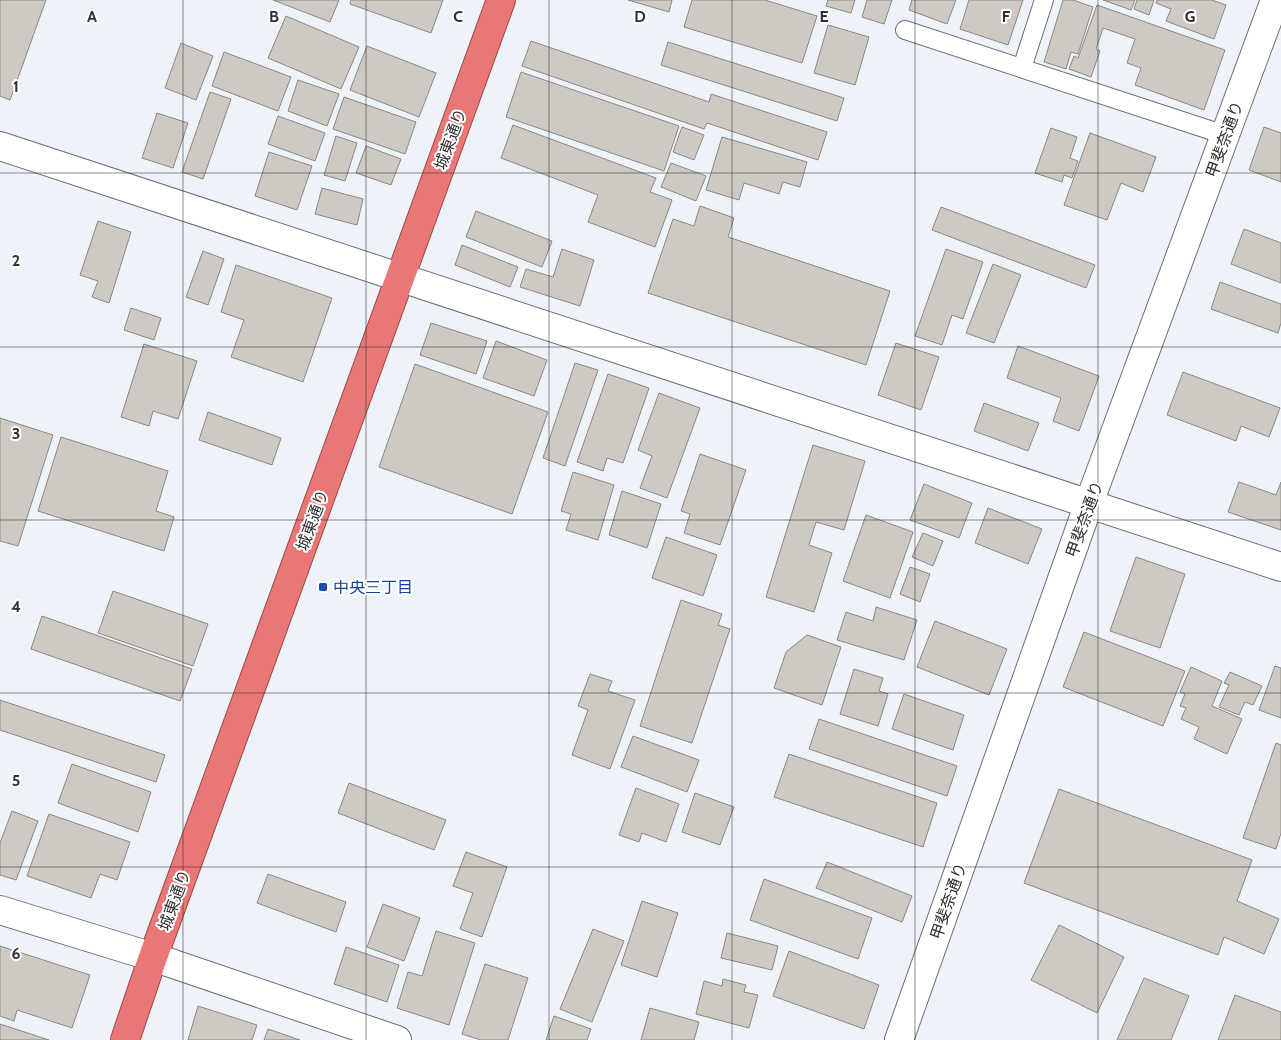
<svg xmlns="http://www.w3.org/2000/svg" width="1281" height="1040" font-family="Cabin,'Noto Sans JP',sans-serif">
<style>
.building{fill:#cecac3;stroke:#8b8781}
.lines{fill:none;stroke-linecap:round;stroke-linejoin:round}
.service-casing{stroke:#6b7076;stroke-width:20}
.minor-casing{stroke:#6b7076;stroke-width:30}
.tertiary-casing{stroke:#6b7076;stroke-width:30}
.trunk-casing{stroke:#a34848;stroke-width:30}
.service{stroke:#fff;stroke-width:18}
.minor{stroke:#fff;stroke-width:28}
.tertiary{stroke:#fff;stroke-width:28}
.trunk{stroke:#e87776;stroke-width:28}
.grid{fill:none;stroke:#2d2f32;stroke-width:1;stroke-opacity:0.55}
.transit-dot{fill:#1a4fb4;stroke:#fff;stroke-width:2}
.labels{text-anchor:middle;stroke-width:4;stroke-linejoin:round;paint-order:stroke}
.street-label{font-size:16px;fill:#2d2f32;stroke:#fff}
.transit-label{font-size:16px;fill:#164399;stroke:#fff;text-anchor:start}
.grid-label{font-size:16px;text-anchor:middle;font-weight:bold;fill:#2d2f32;stroke:#fff;stroke-width:4;stroke-linejoin:round;paint-order:stroke}
</style>
<rect width="100%" height="100%" fill="#edf3f9"/>
<!-- building -->
<g class="building">
<polygon points="0,0 46,0 10,100 0,96"/>
<polygon points="273,0 339,0 330,22"/>
<polygon points="351,0 443,0 431,33 350,4"/>
<polygon points="628,0 672,0 669,12"/>
<polygon points="692,0 765,0 817,16 802,63 684,27"/>
<polygon points="828,0 855,0 851,13 826,6"/>
<polygon points="867,0 892,0 884,24 862,17"/>
<polygon points="912,0 956,0 947,24 909,10"/>
<polygon points="969,0 1023,0 1008,45 960,29"/>
<polygon points="1063,0 1073,0 1093,7 1078,54 1071,52 1066,69 1044,62"/>
<polygon points="1103,0 1135,0 1131,10"/>
<polygon points="1137,0 1154,0 1149,15 1134,9"/>
<polygon points="1157,0 1212,0 1226,5 1214,39 1166,21 1171,9 1156,3"/>
<polygon points="1097,5 1225,50 1204,110 1135,85 1141,68 1127,63 1135,39 1103,28 1096,49 1100,51 1091,77 1069,69 1074,56 1078,58"/>
<polygon points="286,16 359,47 341,89 268,58"/>
<polygon points="828,25 869,37 855,85 814,73"/>
<polygon points="531,41 709,102 711,94 827,132 818,160 707,123 704,129 522,66"/>
<polygon points="668,42 844,98 837,121 661,65"/>
<polygon points="181,43 213,56 196,100 165,88"/>
<polygon points="367,46 436,73 419,117 350,90"/>
<polygon points="224,52 291,77 278,111 212,86"/>
<polygon points="521,72 679,126 664,171 506,117"/>
<polygon points="298,80 339,94 327,126 288,111"/>
<polygon points="210,92 231,99 203,179 182,172"/>
<polygon points="344,97 416,122 405,154 333,129"/>
<polygon points="157,113 188,123 173,168 142,158"/>
<polygon points="278,116 325,133 315,161 268,144"/>
<polygon points="513,125 656,178 650,192 672,200 655,247 588,222 598,195 501,158"/>
<polygon points="682,127 704,135 694,160 673,152"/>
<polygon points="1264,127 1281,133 1281,182 1249,170"/>
<polygon points="1051,128 1077,137 1070,158 1078,161 1072,178 1064,175 1062,182 1035,173"/>
<polygon points="1090,133 1156,157 1143,192 1121,183 1107,220 1064,205"/>
<polygon points="336,136 357,143 345,181 324,175"/>
<polygon points="722,137 807,162 800,187 783,182 779,194 744,183 739,200 706,190"/>
<polygon points="366,146 401,159 391,185 356,173"/>
<polygon points="269,152 312,166 297,210 255,196"/>
<polygon points="671,163 706,176 696,201 661,187"/>
<polygon points="322,188 363,199 357,225 315,214"/>
<polygon points="700,206 734,218 728,237 890,291 866,365 648,293 673,219 694,226"/>
<polygon points="941,207 1095,265 1086,288 932,230"/>
<polygon points="476,211 552,241 542,267 466,237"/>
<polygon points="98,221 131,232 109,303 92,297 98,281 80,275"/>
<polygon points="1244,229 1281,243 1281,283 1231,264"/>
<polygon points="462,245 518,267 510,287 455,265"/>
<polygon points="562,249 594,260 580,306 520,287 526,269 553,277"/>
<polygon points="946,249 983,262 963,319 952,315 942,345 915,336"/>
<polygon points="203,251 224,259 208,305 186,297"/>
<polygon points="993,264 1021,275 994,343 966,333"/>
<polygon points="236,265 332,298 303,382 231,357 244,320 221,312"/>
<polygon points="1220,282 1281,304 1281,323 1278,333 1211,309"/>
<polygon points="131,308 161,318 154,340 124,330"/>
<polygon points="431,323 487,341 476,374 420,355"/>
<polygon points="496,341 547,360 534,396 483,378"/>
<polygon points="896,343 939,357 921,410 878,395"/>
<polygon points="144,344 197,361 178,419 153,411 149,426 121,417"/>
<polygon points="1018,346 1099,376 1079,431 1053,421 1061,398 1007,378"/>
<polygon points="575,363 598,370 565,466 543,458"/>
<polygon points="415,364 548,412 512,514 379,467"/>
<polygon points="1183,372 1280,408 1269,437 1241,426 1236,441 1167,415"/>
<polygon points="608,374 649,388 623,463 607,458 603,471 577,462"/>
<polygon points="659,393 700,408 667,498 640,488 652,456 638,450"/>
<polygon points="984,403 1039,423 1028,451 974,431"/>
<polygon points="208,412 281,438 272,465 199,440"/>
<polygon points="0,418 53,435 18,546 0,541"/>
<polygon points="61,437 168,471 156,511 174,517 164,551 38,511"/>
<polygon points="813,445 865,461 844,530 816,522 809,545 832,553 814,612 766,597"/>
<polygon points="700,454 746,470 720,545 684,533 690,514 681,511"/>
<polygon points="573,472 614,485 598,540 566,530 571,514 561,511"/>
<polygon points="1239,482 1276,495 1281,482 1281,530 1228,512"/>
<polygon points="924,484 972,503 959,538 910,520"/>
<polygon points="622,491 661,504 647,548 609,535"/>
<polygon points="988,508 1042,529 1028,564 975,543"/>
<polygon points="866,515 913,532 890,598 843,581"/>
<polygon points="923,533 943,541 933,566 912,557"/>
<polygon points="666,537 717,555 703,596 652,578"/>
<polygon points="1136,557 1185,574 1160,648 1110,631"/>
<polygon points="910,567 930,574 920,602 900,594"/>
<polygon points="113,591 208,624 193,666 98,633"/>
<polygon points="681,600 722,614 718,625 730,629 692,743 640,726"/>
<polygon points="876,607 917,620 904,660 837,640 846,612 873,621"/>
<polygon points="42,616 192,669 180,701 31,649"/>
<polygon points="935,621 1007,649 989,695 917,667"/>
<polygon points="1084,632 1185,671 1163,726 1063,687"/>
<polygon points="807,635 841,647 822,705 774,688 786,652"/>
<polygon points="1275,666 1281,668 1281,718 1259,710"/>
<polygon points="1191,667 1222,681 1212,706 1242,719 1227,754 1194,739 1199,727 1181,719 1186,708 1180,706 1185,694 1180,692"/>
<polygon points="854,669 883,678 879,691 888,694 878,726 840,714"/>
<polygon points="1230,672 1262,686 1253,705 1245,702 1239,715 1219,707 1229,685 1224,683"/>
<polygon points="590,674 612,681 608,691 635,700 610,769 572,755 588,710 578,706"/>
<polygon points="904,694 964,715 953,750 892,729"/>
<polygon points="0,700 165,755 156,782 0,730"/>
<polygon points="819,719 957,766 947,796 809,749"/>
<polygon points="633,736 699,760 687,792 621,767"/>
<polygon points="1276,743 1281,745 1281,833 1276,849 1243,838"/>
<polygon points="789,754 937,803 923,847 774,797"/>
<polygon points="72,764 151,792 138,832 58,803"/>
<polygon points="349,783 446,820 434,850 338,813"/>
<polygon points="636,788 679,804 666,842 642,833 639,842 619,835"/>
<polygon points="1059,789 1252,860 1237,901 1279,919 1264,954 1224,937 1218,955 1024,883"/>
<polygon points="695,793 734,807 720,845 682,832"/>
<polygon points="12,811 38,821 16,880 0,875 0,843"/>
<polygon points="49,814 130,842 117,880 100,874 91,898 27,876"/>
<polygon points="466,852 507,867 482,937 460,929 473,893 453,886"/>
<polygon points="827,862 912,896 902,922 816,888"/>
<polygon points="268,874 346,902 336,932 257,903"/>
<polygon points="764,879 872,918 858,959 750,920"/>
<polygon points="642,901 678,913 657,977 621,965"/>
<polygon points="383,904 420,918 404,961 367,947"/>
<polygon points="1059,925 1124,957 1097,1013 1031,980"/>
<polygon points="593,929 624,941 592,1022 560,1009"/>
<polygon points="436,931 475,943 449,1025 397,1008 408,972 422,976"/>
<polygon points="727,933 778,946 772,970 721,958"/>
<polygon points="0,946 90,975 72,1028 17,1010 14,1021 0,1016"/>
<polygon points="346,947 399,965 387,1002 334,984"/>
<polygon points="789,951 879,985 864,1029 773,996"/>
<polygon points="485,964 528,978 508,1040 481,1040 462,1034"/>
<polygon points="1144,978 1189,996 1171,1040 1117,1040"/>
<polygon points="723,979 746,985 744,992 758,995 749,1028 696,1014 704,981 722,986"/>
<polygon points="1235,995 1281,1012 1281,1040 1218,1040"/>
<polygon points="198,1006 257,1025 252,1040 188,1040"/>
<polygon points="650,1008 699,1022 694,1040 641,1040"/>
<polygon points="554,1016 591,1029 587,1040 546,1040"/>
<polygon points="0,1024 49,1040 0,1040"/>
<polygon points="268,1029 300,1040 264,1040"/>
</g>
<g class="lines">
<defs>
<g id="service">
<polyline points="905,30 1225,135"/>
<polyline points="1022,68 1044,0"/>
</g>
<polyline id="minor" points="0,910 153,957 397,1040"/>
<g id="tertiary">
<polyline points="0,146 1281,567"/>
<polyline points="899,1040 1089,503 1275,0"/>
</g>
<polyline id="trunk" points="125,1040 153,957 501,0"/>
</defs>
<!-- service casing -->
<use href="#service" class="service-casing"/>
<!-- minor casing -->
<use href="#minor" class="minor-casing"/>
<!-- tertiary casing -->
<use href="#tertiary" class="tertiary-casing"/>
<!-- trunk casing -->
<use href="#trunk" class="trunk-casing"/>
<!-- service -->
<use href="#service" class="service"/>
<!-- minor -->
<use href="#minor" class="minor"/>
<!-- tertiary -->
<use href="#tertiary" class="tertiary"/>
<!-- trunk -->
<use href="#trunk" class="trunk"/>
</g>
<!-- grid -->
<path class="grid" d="M183 0V1040M366 0V1040M549 0V1040M732 0V1040M915 0V1040M1098 0V1040M0 173H1281M0 347H1281M0 520H1281M0 693H1281M0 867H1281"/>
<!-- markers -->
<rect class="transit-dot" x="318" y="582" width="10" height="10" rx="2.5"/>
<g class="labels">
<!-- street labels -->
<g class="street-label">
<text transform="translate(450 139) rotate(-70)" y="6">城東通り</text>
<text transform="translate(1224 139) rotate(-70)" y="6">甲斐奈通り</text>
<text transform="translate(1084 519) rotate(-70)" y="6">甲斐奈通り</text>
<text transform="translate(312 520) rotate(-70)" y="6">城東通り</text>
<text transform="translate(174 900) rotate(-70)" y="6">城東通り</text>
<text transform="translate(948 901) rotate(-71)" y="6">甲斐奈通り</text>
</g>
<!-- transit labels -->
<g class="transit-label">
<text x="333" y="593">中央三丁目</text>
</g>
</g>
<g class="grid-label">
<text x="92" y="22">A</text>
<text x="274" y="22">B</text>
<text x="458" y="22">C</text>
<text x="640" y="22">D</text>
<text x="824" y="22">E</text>
<text x="1006" y="22">F</text>
<text x="1190" y="22">G</text>
<text x="16" y="92">1</text>
<text x="16" y="266">2</text>
<text x="16" y="439">3</text>
<text x="16" y="612">4</text>
<text x="16" y="786">5</text>
<text x="16" y="959">6</text>
</g>
</svg>
